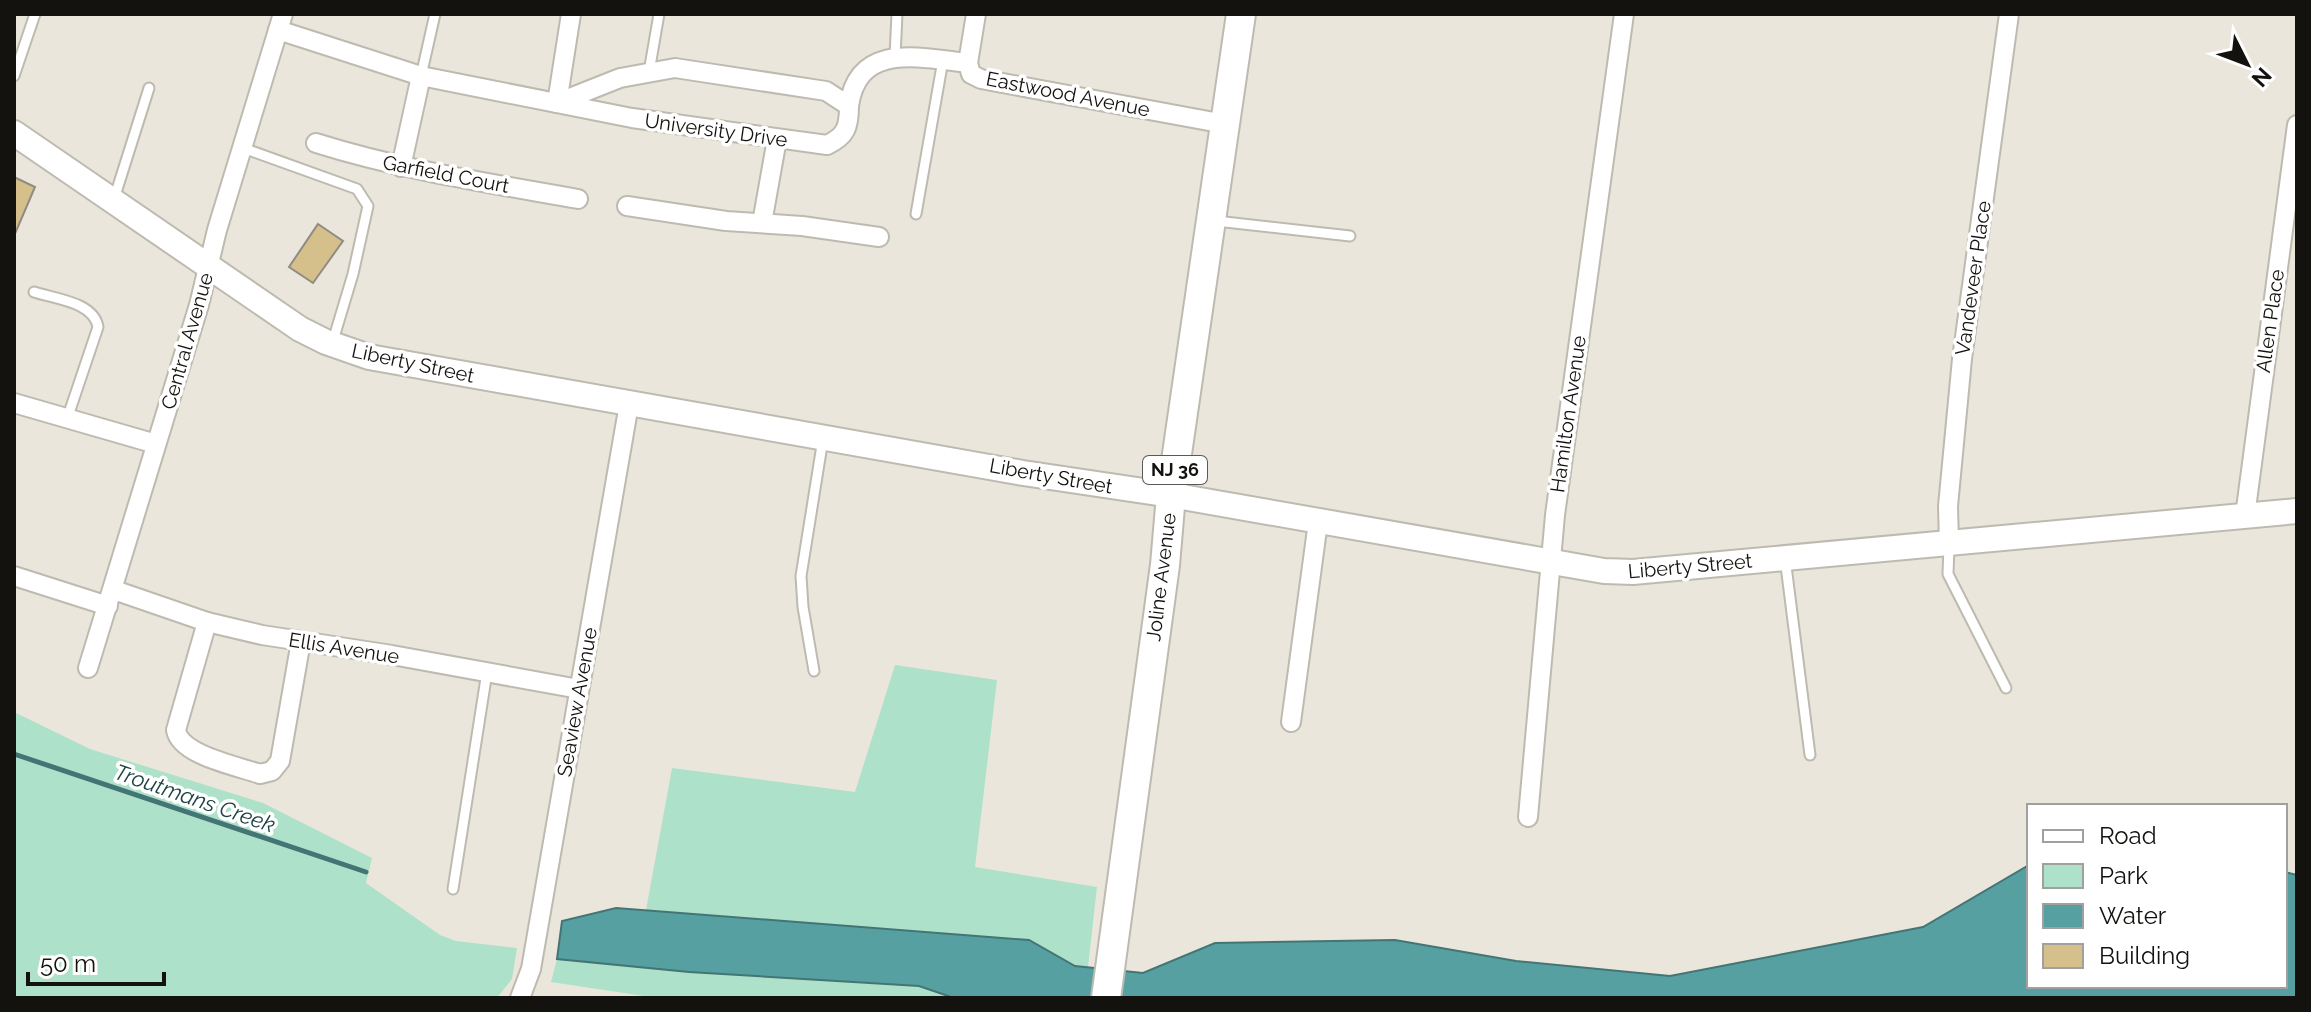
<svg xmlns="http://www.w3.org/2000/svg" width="2311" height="1012" font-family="Raleway,sans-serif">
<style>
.green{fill:#aee1c9}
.water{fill:#57a0a1;stroke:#437575;stroke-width:2}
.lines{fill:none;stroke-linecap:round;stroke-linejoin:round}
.stream{stroke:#437575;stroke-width:5}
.building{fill:#d5bf8a;stroke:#908c83;stroke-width:2}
.lane-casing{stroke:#bebab0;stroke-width:13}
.street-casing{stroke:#bebab0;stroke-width:22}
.secondary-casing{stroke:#bebab0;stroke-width:28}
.primary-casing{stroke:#bebab0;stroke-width:32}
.lane{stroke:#fff;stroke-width:9}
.street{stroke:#fff;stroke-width:18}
.secondary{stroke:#fff;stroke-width:24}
.primary{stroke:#fff;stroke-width:28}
.labels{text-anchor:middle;stroke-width:7;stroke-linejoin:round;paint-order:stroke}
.shield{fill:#fff;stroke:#5a5957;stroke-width:2}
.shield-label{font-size:18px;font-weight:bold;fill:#14120f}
.street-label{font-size:20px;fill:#14120f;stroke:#fff}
.water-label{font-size:22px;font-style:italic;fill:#1e4242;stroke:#fff}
</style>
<rect width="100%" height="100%" fill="#ebe6dc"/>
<!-- green -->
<g class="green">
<polygon points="895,665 997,680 975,867 1097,887 1088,967 1075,966 1029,940 646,910 672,768 855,792"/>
<polygon points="14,712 90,749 263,803 372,858 366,883 440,935 456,941 517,948 512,979 497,998 14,998"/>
<polygon points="557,959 689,972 919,986 954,998 657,998 551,982"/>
</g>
<!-- water -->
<polygon class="water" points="2029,865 2029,986 2285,986 2285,872 2297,875 2297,998 954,998 919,986 689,972 557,959 562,921 616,908 1029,940 1075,966 1143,973 1215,943 1395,940 1516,961 1670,976 1923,927"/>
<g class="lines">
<!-- stream -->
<polyline class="stream" points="14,754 366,872"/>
</g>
<!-- building -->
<g class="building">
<polygon points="14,177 35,187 14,236"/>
<polygon points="318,224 343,241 313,283 289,267"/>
</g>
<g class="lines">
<defs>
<g id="lane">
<polyline points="895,56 897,14"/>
<polyline points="649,72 659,14"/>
<polyline points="14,76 35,14"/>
<polyline points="421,76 435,14"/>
<polyline points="243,148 357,189 368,206 353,274 332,344"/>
<polyline points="114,199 149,88"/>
<polyline points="916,214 943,60"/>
<polyline points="1216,221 1350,236"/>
<path d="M34 292C55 299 94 302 98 327L67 419"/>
<polyline points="1949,546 1948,574 2006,688"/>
<polyline points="1785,558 1810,755"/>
<polyline points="814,671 803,607 801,576 823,439"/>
<polyline points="453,889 487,672"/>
</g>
<g id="street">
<polyline points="976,14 968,63 971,74 981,79 1225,124"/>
<path d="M278 30 421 76 632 118 827 145C846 136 849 127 849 106L826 91 675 68 620 78 557 103"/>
<polyline points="557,103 571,14"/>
<path d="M849 106C858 41 921 58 968 63"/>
<path d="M316 143C402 170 489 183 578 199"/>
<polyline points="401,167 421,76"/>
<polyline points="627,206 726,221 802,226 879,237"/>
<polyline points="762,223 777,139"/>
<polyline points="14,403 156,444"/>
<polyline points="2245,516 2297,125"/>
<polyline points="1949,544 1948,506 1962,359 2009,14"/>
<polyline points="14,576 108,606"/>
<polyline points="114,590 207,622 262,635 392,655 579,689"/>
<path d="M207 622 176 730C180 755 237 766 260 774L272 771 280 761 301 641"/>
<polyline points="88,668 199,305 217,230 283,14"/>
<polyline points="1291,722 1318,522"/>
<polyline points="1528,817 1555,515 1624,14"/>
<polyline points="520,998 531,969 629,404"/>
</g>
<polyline id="secondary" points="14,133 300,329 326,342 369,357 1023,473 1171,495 1604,571 1633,572 2297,511"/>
<polyline id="primary" points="1106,998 1165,565 1171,495 1241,14"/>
</defs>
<!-- lane casing -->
<use href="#lane" class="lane-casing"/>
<!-- street casing -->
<use href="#street" class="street-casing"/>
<!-- secondary casing -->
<use href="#secondary" class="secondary-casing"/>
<!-- primary casing -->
<use href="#primary" class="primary-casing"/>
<!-- lane -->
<use href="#lane" class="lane"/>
<!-- street -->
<use href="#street" class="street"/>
<!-- secondary -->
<use href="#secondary" class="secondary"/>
<!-- primary -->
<use href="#primary" class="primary"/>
</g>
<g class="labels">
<!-- shield labels -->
<rect class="shield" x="1143" y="456" width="64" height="28" rx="6"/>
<g class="shield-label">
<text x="1175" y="476">NJ 36</text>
</g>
<!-- street labels -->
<g class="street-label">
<text transform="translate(1068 94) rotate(11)" y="7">Eastwood Avenue</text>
<text transform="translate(716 130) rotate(8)" y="7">University Drive</text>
<text transform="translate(446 174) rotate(11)" y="7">Garfield Court</text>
<text transform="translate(1973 278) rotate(-82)" y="7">Vandeveer Place</text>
<text transform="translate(2270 321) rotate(-82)" y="7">Allen Place</text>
<text transform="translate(187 341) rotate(-74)" y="7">Central Avenue</text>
<text transform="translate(413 363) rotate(12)" y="7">Liberty Street</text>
<text transform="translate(1568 414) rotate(-82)" y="7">Hamilton Avenue</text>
<text transform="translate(1051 476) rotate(10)" y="7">Liberty Street</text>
<text transform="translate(1690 566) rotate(-5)" y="7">Liberty Street</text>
<text transform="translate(1161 577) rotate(-83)" y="7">Joline Avenue</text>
<text transform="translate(344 648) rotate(9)" y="7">Ellis Avenue</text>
<text transform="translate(577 702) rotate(-80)" y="7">Seaview Avenue</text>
</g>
<!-- water labels -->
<g class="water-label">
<text transform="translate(195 798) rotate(19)" y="8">Troutmans Creek</text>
</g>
</g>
<!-- border -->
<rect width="2311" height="1012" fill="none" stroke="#14120f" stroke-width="32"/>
<!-- legend -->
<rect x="2027" y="804" width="260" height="184" fill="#ffffff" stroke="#a1a09f" stroke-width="2"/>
<rect x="2043" y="830" width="40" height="12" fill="#ffffff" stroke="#a1a09f" stroke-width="2"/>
<text x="2099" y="844" font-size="24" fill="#14120f">Road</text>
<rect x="2043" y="864" width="40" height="24" fill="#aee1c9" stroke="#a1a09f" stroke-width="2"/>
<text x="2099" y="884" font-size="24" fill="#14120f">Park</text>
<rect x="2043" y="904" width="40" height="24" fill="#57a0a1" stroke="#a1a09f" stroke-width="2"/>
<text x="2099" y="924" font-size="24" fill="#14120f">Water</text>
<rect x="2043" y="944" width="40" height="24" fill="#d5bf8a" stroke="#a1a09f" stroke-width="2"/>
<text x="2099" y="964" font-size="24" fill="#14120f">Building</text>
<!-- north arrow -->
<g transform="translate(2247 64) rotate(132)" stroke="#ffffff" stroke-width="6" paint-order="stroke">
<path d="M0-6L14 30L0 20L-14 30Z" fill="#14120f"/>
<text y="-12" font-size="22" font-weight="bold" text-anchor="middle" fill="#14120f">N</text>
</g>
<!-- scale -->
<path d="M28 972v12h136v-12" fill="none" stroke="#14120f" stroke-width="4"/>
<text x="40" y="972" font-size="24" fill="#14120f" stroke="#ffffff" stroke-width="6" paint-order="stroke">50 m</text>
</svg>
